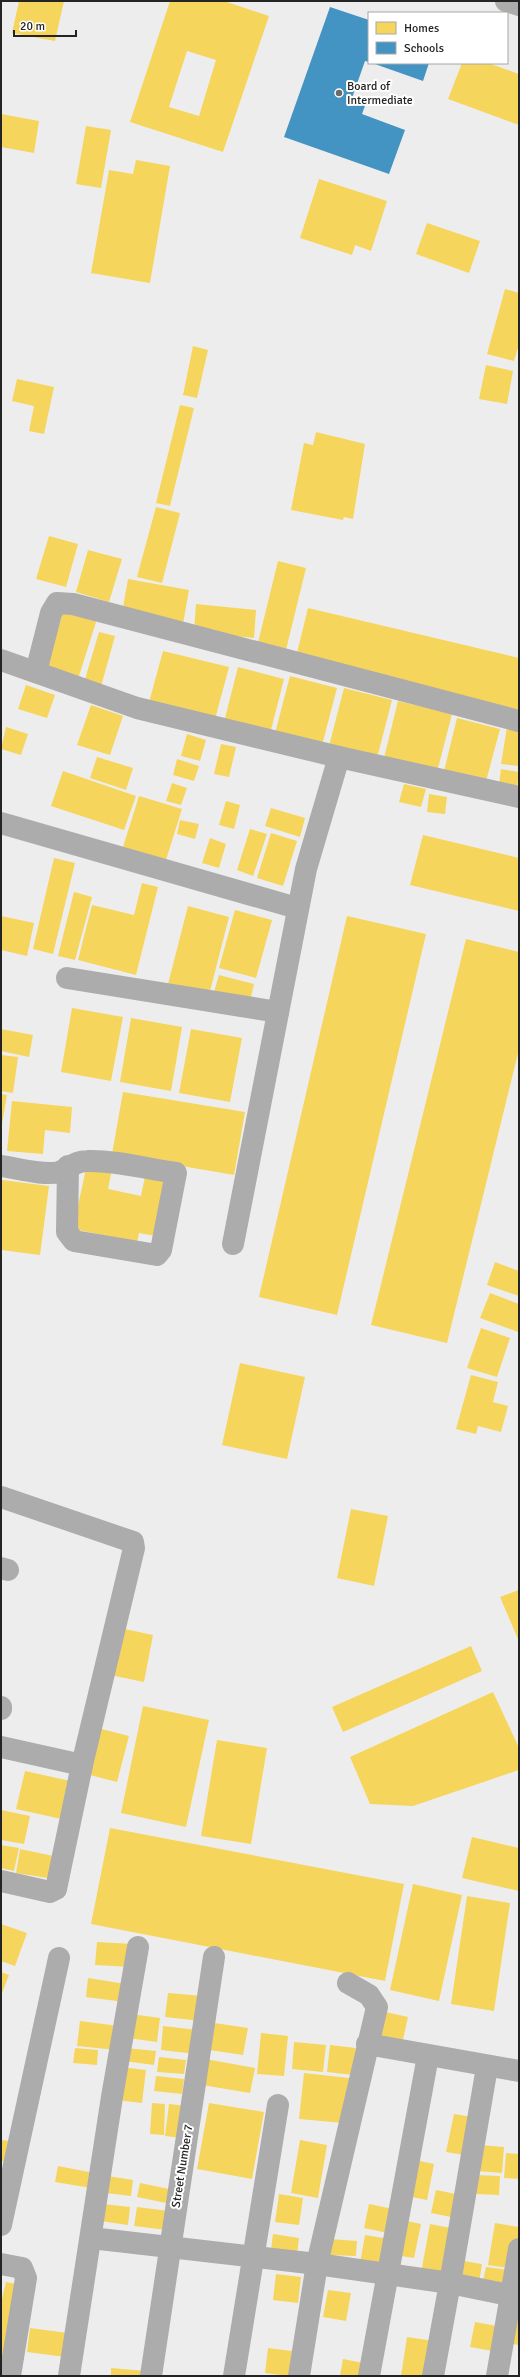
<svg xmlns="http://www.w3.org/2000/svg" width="520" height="2377" font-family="Signika,sans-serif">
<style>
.homes{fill:#f6d55c;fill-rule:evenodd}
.schools{fill:#4393c3}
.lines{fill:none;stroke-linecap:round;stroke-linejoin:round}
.street{stroke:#adacac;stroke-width:22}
.secondary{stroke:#acacab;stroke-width:22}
.poi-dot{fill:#6b6a6b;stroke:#fff;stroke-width:1.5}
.labels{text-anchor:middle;stroke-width:4;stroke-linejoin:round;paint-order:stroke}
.poi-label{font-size:12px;fill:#242425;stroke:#fff;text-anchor:start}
.street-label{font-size:12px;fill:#242425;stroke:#fff}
</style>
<rect width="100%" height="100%" fill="#eeedee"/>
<!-- homes -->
<g class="homes">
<polygon points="19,1 64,1 55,41 12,33"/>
<path d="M170 1H224L269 16 223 152 130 122ZM187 51 216 60 199 116 169 107Z"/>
<polygon points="462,63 488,63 519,74 519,125 448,99"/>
<polygon points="1,114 39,121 34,153 1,147"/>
<polygon points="86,126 111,130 101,188 76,184"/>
<polygon points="136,160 170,166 150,283 91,273 109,170 133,174"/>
<polygon points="319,179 387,201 371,251 355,245 352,255 300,238"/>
<polygon points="427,223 480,241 469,273 416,254"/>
<polygon points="505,289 519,293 519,344 514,361 487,354"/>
<polygon points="193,346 208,350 197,398 183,395"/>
<polygon points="486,365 513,371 507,404 479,399"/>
<polygon points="17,379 54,387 44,434 29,431 34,406 12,401"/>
<polygon points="180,405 194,408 170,506 156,503"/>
<polygon points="316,432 365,444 353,519 344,517 343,520 291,510 304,443 313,445"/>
<polygon points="156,507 180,513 162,583 137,577"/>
<polygon points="49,536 78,544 66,587 36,579"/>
<polygon points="88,550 122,559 109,602 76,592"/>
<polygon points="278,561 306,568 284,658 256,651"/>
<polygon points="128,579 189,590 183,624 122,613"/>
<polygon points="196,604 256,610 254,638 194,632"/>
<polygon points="308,608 519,658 519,710 296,657"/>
<polygon points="64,609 97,619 78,679 45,669"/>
<polygon points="99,632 115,636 100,690 83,686"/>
<polygon points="163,651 229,667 214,723 148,706"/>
<polygon points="238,667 284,679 269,738 223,726"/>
<polygon points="290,676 337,688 321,749 274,737"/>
<polygon points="26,685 55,695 47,718 18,709"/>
<polygon points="344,688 392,700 376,762 328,750"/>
<polygon points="398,701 452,714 436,776 383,762"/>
<polygon points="91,705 123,716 110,755 77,745"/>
<polygon points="457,718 500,729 485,785 443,775"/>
<polygon points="6,727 28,734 21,755 1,749"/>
<polygon points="507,727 519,728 519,766 501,764"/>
<polygon points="187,734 206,740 200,761 181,756"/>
<polygon points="221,744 236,747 229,777 214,774"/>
<polygon points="97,757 133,768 126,790 90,778"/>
<polygon points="177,759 199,766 194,781 173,775"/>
<polygon points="501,769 519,772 517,788 499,784"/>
<polygon points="63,771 136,796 124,830 51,806"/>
<polygon points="172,783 187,788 181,805 166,801"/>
<polygon points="404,784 426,789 421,807 399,802"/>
<polygon points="429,794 447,797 445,814 427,812"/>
<polygon points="139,796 182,809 166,860 123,847"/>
<polygon points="226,801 240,805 234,829 219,825"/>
<polygon points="271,808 305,818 300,837 265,826"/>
<polygon points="180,820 199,824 195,839 177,834"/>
<polygon points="250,829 267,834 253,876 237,870"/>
<polygon points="271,833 297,841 283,886 257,878"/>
<polygon points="423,835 519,858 519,911 410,885"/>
<polygon points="210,838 226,844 219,868 202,863"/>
<polygon points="54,858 75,863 53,954 33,949"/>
<polygon points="142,883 158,887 136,975 78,960 92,905 134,915"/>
<polygon points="74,892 92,897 75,960 58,956"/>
<polygon points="188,906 229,917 208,999 167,988"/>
<polygon points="235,910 272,920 256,978 219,968"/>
<polygon points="1,916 34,923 27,956 1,950"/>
<polygon points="347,916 426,934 337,1315 259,1297"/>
<polygon points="466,939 519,952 519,1049 447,1343 371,1325"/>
<polygon points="219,975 254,984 250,1001 214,992"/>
<polygon points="72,1008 123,1017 111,1081 61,1072"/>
<polygon points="131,1018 182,1027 171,1091 120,1082"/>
<polygon points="1,1029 33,1035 29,1057 1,1051"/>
<polygon points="191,1029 242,1038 230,1102 179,1093"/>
<polygon points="1,1055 18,1057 13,1093 1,1091"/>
<polygon points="123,1092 245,1112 234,1175 112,1154"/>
<polygon points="1,1094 7,1095 2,1124 1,1124"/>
<polygon points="12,1101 72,1107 70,1133 45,1130 43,1154 7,1151"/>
<polygon points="87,1164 112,1169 108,1189 141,1196 145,1176 167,1181 155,1236 139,1233 137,1242 73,1229"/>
<polygon points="2,1180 49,1186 40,1255 1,1250"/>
<polygon points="495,1262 519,1271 519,1296 487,1285"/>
<polygon points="490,1293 519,1304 518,1332 480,1318"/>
<polygon points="481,1328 510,1338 497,1377 467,1368"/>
<polygon points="240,1363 305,1377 287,1459 222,1445"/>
<polygon points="471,1375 498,1382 493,1402 508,1406 501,1432 478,1426 476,1434 456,1429"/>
<polygon points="351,1509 388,1516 374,1586 337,1578"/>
<polygon points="519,1590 519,1639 518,1639 500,1597"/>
<polygon points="120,1628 153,1635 144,1682 110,1675"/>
<polygon points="471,1646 482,1671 343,1732 332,1707"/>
<polygon points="493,1692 519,1748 519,1770 413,1806 370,1804 350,1757"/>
<polygon points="143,1706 209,1720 186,1827 121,1813"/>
<polygon points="94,1727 129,1736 117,1782 82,1773"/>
<polygon points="217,1740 267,1748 251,1844 201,1836"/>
<polygon points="25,1771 75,1782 66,1820 16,1809"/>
<polygon points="1,1810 30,1816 24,1844 1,1840"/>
<polygon points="110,1828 404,1884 385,1981 91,1924"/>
<polygon points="472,1837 519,1848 519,1891 462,1878"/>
<polygon points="1,1845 19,1848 14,1871 1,1868"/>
<polygon points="20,1849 58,1857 54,1879 16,1873"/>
<polygon points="413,1884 462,1895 439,2001 390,1990"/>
<polygon points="467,1896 510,1903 494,2011 451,2004"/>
<polygon points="1,1924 27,1933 15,1966 1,1961"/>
<polygon points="97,1942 132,1944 131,1967 95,1965"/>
<polygon points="1,1972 9,1975 1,1996"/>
<polygon points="88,1978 126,1984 124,2002 86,1997"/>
<polygon points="168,1993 203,1996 201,2021 165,2017"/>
<polygon points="381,2011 408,2017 402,2044 375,2039"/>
<polygon points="131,2014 160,2018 157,2042 128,2038"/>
<polygon points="80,2021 119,2026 116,2050 77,2046"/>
<polygon points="208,2022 248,2028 243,2055 203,2049"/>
<polygon points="163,2026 198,2030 196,2054 161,2050"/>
<polygon points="261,2033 288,2036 284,2076 257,2074"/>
<polygon points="294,2042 326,2045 323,2072 292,2069"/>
<polygon points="330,2045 356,2048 353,2075 327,2072"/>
<polygon points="75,2048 98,2050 97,2065 73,2063"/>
<polygon points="126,2048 156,2051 154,2065 124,2061"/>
<polygon points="159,2057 186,2060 184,2074 157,2072"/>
<polygon points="200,2058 255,2068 250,2093 196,2084"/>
<polygon points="121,2067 146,2070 142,2103 117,2100"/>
<polygon points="304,2073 349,2078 344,2123 299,2119"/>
<polygon points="156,2076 184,2079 182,2094 154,2091"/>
<polygon points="152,2103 165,2104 164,2135 150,2134"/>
<polygon points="209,2103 264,2112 252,2179 197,2169"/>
<polygon points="169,2104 186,2106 183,2138 165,2136"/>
<polygon points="454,2114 478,2118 470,2156 446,2152"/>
<polygon points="1,2140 11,2141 8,2162 1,2161"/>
<polygon points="300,2140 327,2145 318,2198 291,2193"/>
<polygon points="480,2145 504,2147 502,2173 477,2171"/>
<polygon points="506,2153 519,2154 519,2179 504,2178"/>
<polygon points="415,2160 434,2164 427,2200 407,2196"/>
<polygon points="58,2166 94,2173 91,2188 55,2182"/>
<polygon points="476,2175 500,2176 499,2195 475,2194"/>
<polygon points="108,2176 133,2180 131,2196 106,2193"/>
<polygon points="140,2183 174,2190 171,2204 137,2197"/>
<polygon points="436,2190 461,2195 456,2218 431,2213"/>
<polygon points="279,2194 303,2198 299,2225 275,2222"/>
<polygon points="103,2204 130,2207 128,2225 100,2221"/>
<polygon points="369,2204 398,2210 393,2234 364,2228"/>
<polygon points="137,2207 169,2211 167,2230 134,2226"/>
<polygon points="402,2220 421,2224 414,2258 395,2255"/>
<polygon points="495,2223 519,2227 519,2243 515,2269 488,2265"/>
<polygon points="430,2224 456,2229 446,2278 421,2273"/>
<polygon points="273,2234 299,2238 297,2254 271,2250"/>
<polygon points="365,2235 390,2239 385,2268 360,2263"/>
<polygon points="330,2239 357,2241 356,2256 329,2255"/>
<polygon points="457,2260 482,2264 479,2283 454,2279"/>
<polygon points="486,2267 509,2270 506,2289 482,2285"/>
<polygon points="276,2274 301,2277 298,2303 273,2300"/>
<polygon points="6,2282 21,2285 1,2363 1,2303"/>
<polygon points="328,2290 351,2293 346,2321 323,2317"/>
<polygon points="519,2307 519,2345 507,2343"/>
<polygon points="475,2322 502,2327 498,2352 470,2347"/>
<polygon points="30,2328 68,2333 65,2357 27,2352"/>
<polygon points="407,2337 434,2341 429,2376 401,2376"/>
<polygon points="268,2348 292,2351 289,2376 265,2373"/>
<polygon points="343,2359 363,2363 361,2376 340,2376"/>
<polygon points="111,2368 145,2371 145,2376 111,2376"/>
</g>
<!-- schools -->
<g class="schools">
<polygon points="330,7 369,20 369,62 365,61 352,98 366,103 362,114 405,130 389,174 284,137"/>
<polygon points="372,63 429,63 423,81"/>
</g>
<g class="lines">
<!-- street -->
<g class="street">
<polyline points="1,660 137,708 339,757"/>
<polyline points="36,672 51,613 57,603 73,604 519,721"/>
<polyline points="1,823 297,908"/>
<polyline points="67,978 278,1012"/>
<path d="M1 1166C16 1168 45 1176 59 1172 70 1168 75 1161 87 1161 116 1160 147 1169 176 1173L161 1250 157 1255 74 1241 67 1232 68 1166"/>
<polyline points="233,1244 306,869 339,757 519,797"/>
<polyline points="1,1497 133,1542 134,1548 82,1765 1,1747"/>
<polyline points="1,1568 8,1570"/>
<polyline points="1,1709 1,1707"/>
<polyline points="1,1881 50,1892 56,1889 82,1765"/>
<polyline points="367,2044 519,2071"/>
<polyline points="1,2225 59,1958"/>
<polyline points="91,2238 317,2264 450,2283 487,2067"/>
<polyline points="1,2264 22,2268 26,2278 10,2376"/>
<polyline points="69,2376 112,2097 138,1947"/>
<polyline points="151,2376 214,1957"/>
<polyline points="234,2376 278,2105"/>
<polyline points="299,2376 317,2264 377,2007 369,1995 348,1983"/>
<polyline points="369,2376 428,2056"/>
<polyline points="433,2376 450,2283 519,2297"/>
<polyline points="497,2376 519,2249"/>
</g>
<!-- secondary -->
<polyline class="secondary" points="506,1 519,5"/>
</g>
<!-- markers -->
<circle class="poi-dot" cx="339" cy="93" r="4"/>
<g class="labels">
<!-- poi labels -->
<g class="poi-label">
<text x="347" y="90">Board of<tspan x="347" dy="14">Intermediate</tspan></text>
</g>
<!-- street labels -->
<g class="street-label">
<text transform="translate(182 2166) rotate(-81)" y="4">Street Number 7</text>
</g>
</g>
<!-- border -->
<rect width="520" height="2377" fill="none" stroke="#242425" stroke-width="4"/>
<!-- legend -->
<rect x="368" y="12" width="140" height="52" fill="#ffffff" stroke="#a7a7a8"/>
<rect x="376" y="22" width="20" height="12" fill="#f6d55c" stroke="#a7a7a8"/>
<text x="404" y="32" font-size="12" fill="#242425">Homes</text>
<rect x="376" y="42" width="20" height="12" fill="#4393c3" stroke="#a7a7a8"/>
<text x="404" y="52" font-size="12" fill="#242425">Schools</text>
<!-- scale -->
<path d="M14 30v6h62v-6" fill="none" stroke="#242425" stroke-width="2"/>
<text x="20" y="30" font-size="12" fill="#242425" stroke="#ffffff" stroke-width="3" paint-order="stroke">20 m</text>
</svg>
